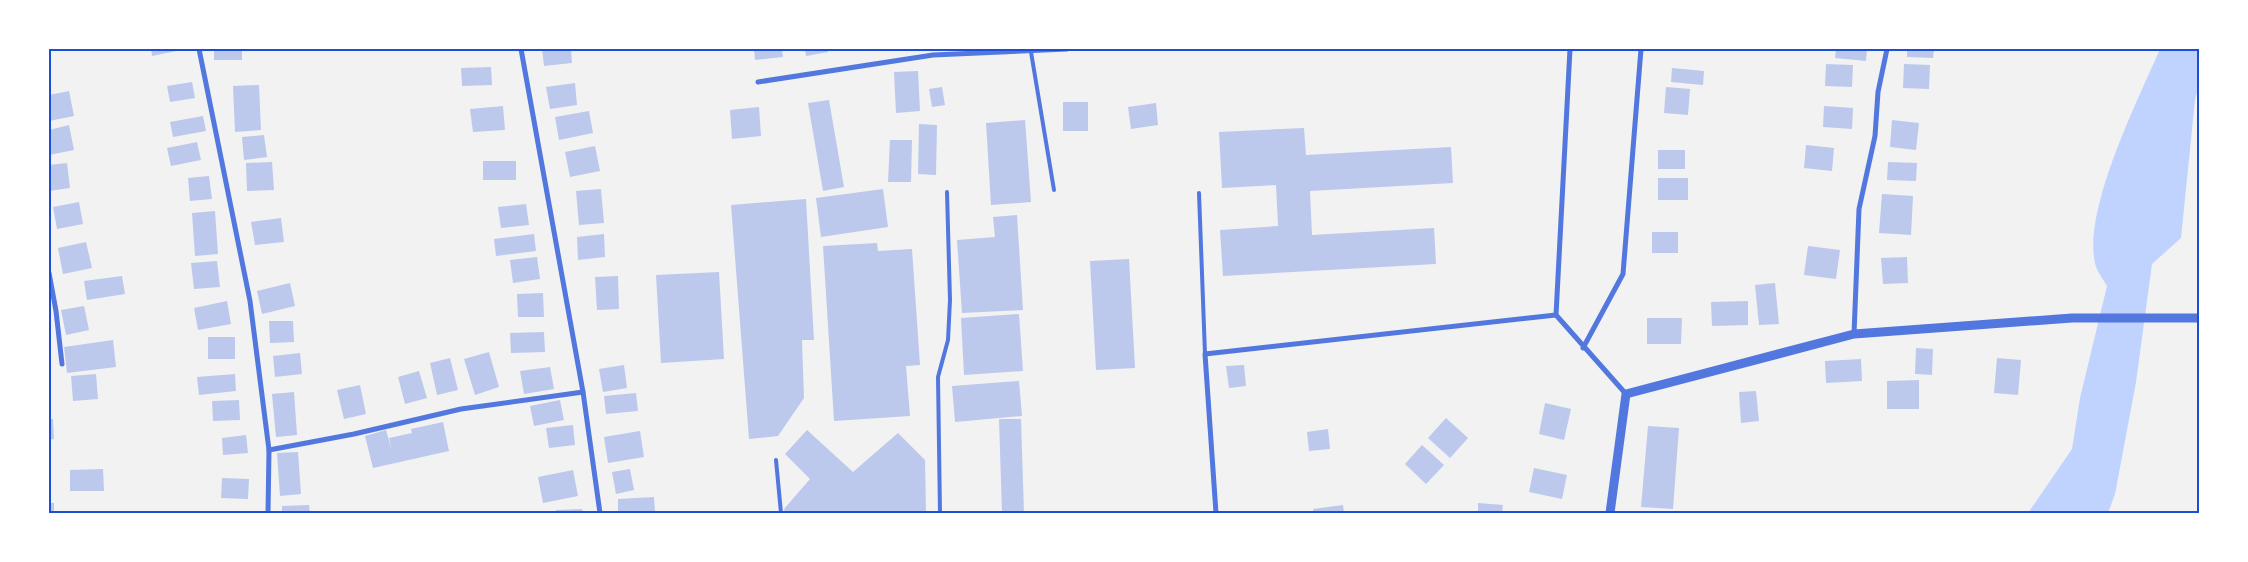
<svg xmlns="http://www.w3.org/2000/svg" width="2248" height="562" font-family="'IBM Plex Sans',sans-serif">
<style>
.water{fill:#bfd3fe}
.building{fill:#bdc9ec}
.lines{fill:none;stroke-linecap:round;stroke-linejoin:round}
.service{stroke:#5277de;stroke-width:4}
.minor{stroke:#5277de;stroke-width:5}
.tertiary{stroke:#5277de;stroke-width:9}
.neatline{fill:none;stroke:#1d4ed8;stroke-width:2}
</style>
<rect width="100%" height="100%" fill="#f2f2f2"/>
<!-- water -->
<path class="water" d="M2160 49H2199V85L2195 100 2181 238 2152 264 2136 382 2115 494 2108 513H2028L2072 449 2080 398 2107 286C2103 279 2096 270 2095 263 2083 209 2138 100 2160 49Z"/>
<!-- building -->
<g class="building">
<polygon points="151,49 181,49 181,50 152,56"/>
<rect x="214" y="49" width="28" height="11"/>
<polygon points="542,49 571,49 572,63 544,66"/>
<polygon points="754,49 782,49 783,57 755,60"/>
<polygon points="805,49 827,49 828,52 806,56"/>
<polygon points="1836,49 1867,49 1866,61 1835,58"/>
<polygon points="1907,49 1934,49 1933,58 1907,57"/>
<polygon points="1826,64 1853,65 1852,87 1825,86"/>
<polygon points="1904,64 1930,65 1929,89 1903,88"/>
<polygon points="491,67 492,85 462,86 461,68"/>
<polygon points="1672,68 1704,71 1703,85 1671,82"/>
<polygon points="918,71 920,111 896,113 894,72"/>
<polygon points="192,82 195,98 170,102 167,86"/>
<polygon points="575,83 577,105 550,109 546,87"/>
<polygon points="259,85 261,130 235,132 233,86"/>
<polygon points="942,87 945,105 932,107 929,89"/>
<polygon points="1666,87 1690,89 1688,115 1664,113"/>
<polygon points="69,91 74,116 49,121 49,95"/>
<polygon points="829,100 844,187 823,191 808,103"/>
<rect x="1063" y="102" width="25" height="29"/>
<polygon points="1156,103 1158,125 1131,129 1128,107"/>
<polygon points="503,106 505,130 473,132 470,109"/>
<polygon points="1824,106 1853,108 1852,129 1823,127"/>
<polygon points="759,107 761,136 732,139 730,110"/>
<polygon points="589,111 593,133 559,140 555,117"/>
<polygon points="203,116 206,131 173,137 170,122"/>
<polygon points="1025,120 1031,202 991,205 986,123"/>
<polygon points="1892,120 1919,123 1916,150 1890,147"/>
<polygon points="919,124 937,125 936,175 918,174"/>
<polygon points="69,125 74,150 49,155 49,130"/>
<polygon points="1304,128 1306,155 1451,147 1453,183 1310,191 1312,235 1434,228 1436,264 1223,276 1220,230 1278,226 1276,185 1222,188 1219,132"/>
<polygon points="264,135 267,157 244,160 242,137"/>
<polygon points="890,140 912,140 911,182 888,182"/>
<polygon points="197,142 201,160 171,166 167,148"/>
<polygon points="1806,145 1834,148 1832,171 1804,168"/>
<polygon points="595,146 600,171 570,177 565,152"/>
<rect x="1658" y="150" width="27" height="19"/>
<rect x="483" y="161" width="33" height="19"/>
<polygon points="272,162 274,190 247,191 246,163"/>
<polygon points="1888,162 1917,163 1916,181 1887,180"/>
<polygon points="67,163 70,188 49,191 49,165"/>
<polygon points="209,176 212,199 190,201 188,178"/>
<rect x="1658" y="178" width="30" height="22"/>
<polygon points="601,189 604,223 579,225 576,191"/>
<polygon points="883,189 888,227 821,237 816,198"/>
<polygon points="1882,194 1913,196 1911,235 1879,233"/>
<polygon points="806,199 814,340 802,340 804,398 778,436 749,439 731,205"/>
<polygon points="79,202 83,224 57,229 53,207"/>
<polygon points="526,204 529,225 501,228 498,207"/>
<polygon points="215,211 218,254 195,256 192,213"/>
<polygon points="1017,215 1023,310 962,313 957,240 995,237 993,217"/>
<polygon points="281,218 284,242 255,245 251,222"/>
<rect x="1652" y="232" width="26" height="21"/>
<polygon points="534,234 536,251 496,256 494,239"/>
<polygon points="604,234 605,257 578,260 577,237"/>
<polygon points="86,242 92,268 63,274 58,248"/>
<polygon points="877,243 878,251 912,249 920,365 906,366 910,416 834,421 823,246"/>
<polygon points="1808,246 1840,250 1836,279 1804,275"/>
<polygon points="537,257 540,279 513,283 510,260"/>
<polygon points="1907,257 1908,283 1883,284 1881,258"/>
<polygon points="1129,259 1135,368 1096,370 1090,261"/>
<polygon points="217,261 220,287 194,289 191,263"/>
<polygon points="719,272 724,359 661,363 656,275"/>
<polygon points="122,276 125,294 87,300 84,281"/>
<polygon points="618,276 619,309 597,310 595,277"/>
<polygon points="290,283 295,306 262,314 257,291"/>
<polygon points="1775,283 1779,324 1759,325 1755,285"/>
<polygon points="543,293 544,317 518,317 517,294"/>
<polygon points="227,301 231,324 198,330 194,308"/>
<polygon points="1748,301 1748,325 1712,326 1711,302"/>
<polygon points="84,306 89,330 66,335 61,310"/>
<polygon points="1019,314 1023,371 964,375 961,318"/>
<polygon points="1647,318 1682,318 1681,344 1647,344"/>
<polygon points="269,321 293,321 294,342 270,343"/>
<polygon points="544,332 545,352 511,353 510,333"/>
<rect x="208" y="337" width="27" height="22"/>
<polygon points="113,340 116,367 67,373 64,347"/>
<polygon points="1916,348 1933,349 1932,375 1915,374"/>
<polygon points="489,352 499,387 475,395 464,359"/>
<polygon points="300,353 302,374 275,377 273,356"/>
<polygon points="450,358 458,390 437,395 430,363"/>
<polygon points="1997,358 2021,360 2018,395 1994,393"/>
<polygon points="1861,359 1862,381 1826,383 1825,361"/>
<polygon points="624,365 627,388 603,392 599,369"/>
<polygon points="1244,365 1246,386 1229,388 1226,366"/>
<polygon points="550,367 554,389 524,394 520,371"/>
<polygon points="419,371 427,398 405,404 398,377"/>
<polygon points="96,374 98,399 73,401 71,376"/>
<polygon points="235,374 236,391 199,395 197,377"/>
<polygon points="1919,380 1919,409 1887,409 1887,381"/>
<polygon points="1019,381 1022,416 955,422 952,386"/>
<polygon points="360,385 366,414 344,419 337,390"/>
<polygon points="1756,391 1759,421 1741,423 1739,392"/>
<polygon points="294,392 297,435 276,437 272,394"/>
<polygon points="636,393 638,411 606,414 604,396"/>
<polygon points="239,400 240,420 213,421 212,401"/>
<polygon points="560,400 564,420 534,426 530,406"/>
<polygon points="1545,403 1571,409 1564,440 1539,434"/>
<polygon points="1446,418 1468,438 1450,458 1428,438"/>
<polygon points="49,419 53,419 54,439 49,440"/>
<polygon points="999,419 1021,419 1024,513 1002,513"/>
<polygon points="443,422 449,451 373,468 365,436 386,430 392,451 389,438 412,433 411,429"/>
<polygon points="573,425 575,445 549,448 546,428"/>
<polygon points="1648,426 1679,428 1673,509 1641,507"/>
<polygon points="1328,429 1330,449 1309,451 1307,432"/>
<polygon points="807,430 853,472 898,433 925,460 926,513 785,513 784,509 810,479 785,454"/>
<polygon points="640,431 644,457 608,463 604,437"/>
<polygon points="246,435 248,453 223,455 222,438"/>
<polygon points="1422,445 1444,465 1426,484 1405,464"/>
<polygon points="298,452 301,494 280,496 277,453"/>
<polygon points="1534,468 1567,475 1562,499 1529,492"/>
<polygon points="103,469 104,491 70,491 70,470"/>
<polygon points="630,469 634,490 616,494 612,472"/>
<polygon points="573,470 578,496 543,503 538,477"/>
<polygon points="222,478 249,479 248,499 221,498"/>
<polygon points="654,497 655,512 618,513 618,499"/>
<rect x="49" y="503" width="5" height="10"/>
<polygon points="1478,503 1503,505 1502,513 1478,513"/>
<polygon points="309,505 310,513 282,513 282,506"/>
<polygon points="1343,505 1344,513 1314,513 1313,509"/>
<polygon points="582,509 583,513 556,513 556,510"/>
</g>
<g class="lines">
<!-- service -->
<g class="service">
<polyline points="1031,52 1054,190"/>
<polyline points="1199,193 1205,354"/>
<polyline points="776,460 781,513"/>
<polyline points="940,513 938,377 948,340 950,300 947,192"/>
</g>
<!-- minor -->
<g class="minor">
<polyline points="199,49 250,301 269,450 268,513"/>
<polyline points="521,49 583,392 600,513"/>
<polyline points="1570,49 1556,315 1626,394"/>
<polyline points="758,82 933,55 1067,49"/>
<polyline points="49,273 56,311 62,364"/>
<polyline points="1854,334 1859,209 1875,136 1878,92 1887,49"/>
<polyline points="1583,348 1623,274 1641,49"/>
<polyline points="269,450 354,434 461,409 583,392"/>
<polyline points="1216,513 1205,354 1556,315"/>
</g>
<!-- tertiary -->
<polyline class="tertiary" points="1610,513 1626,394 1854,334 2072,318 2199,318"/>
</g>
<!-- border -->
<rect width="2248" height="562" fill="none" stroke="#ffffff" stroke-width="100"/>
<rect x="50" y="50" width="2148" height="462" class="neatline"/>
</svg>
